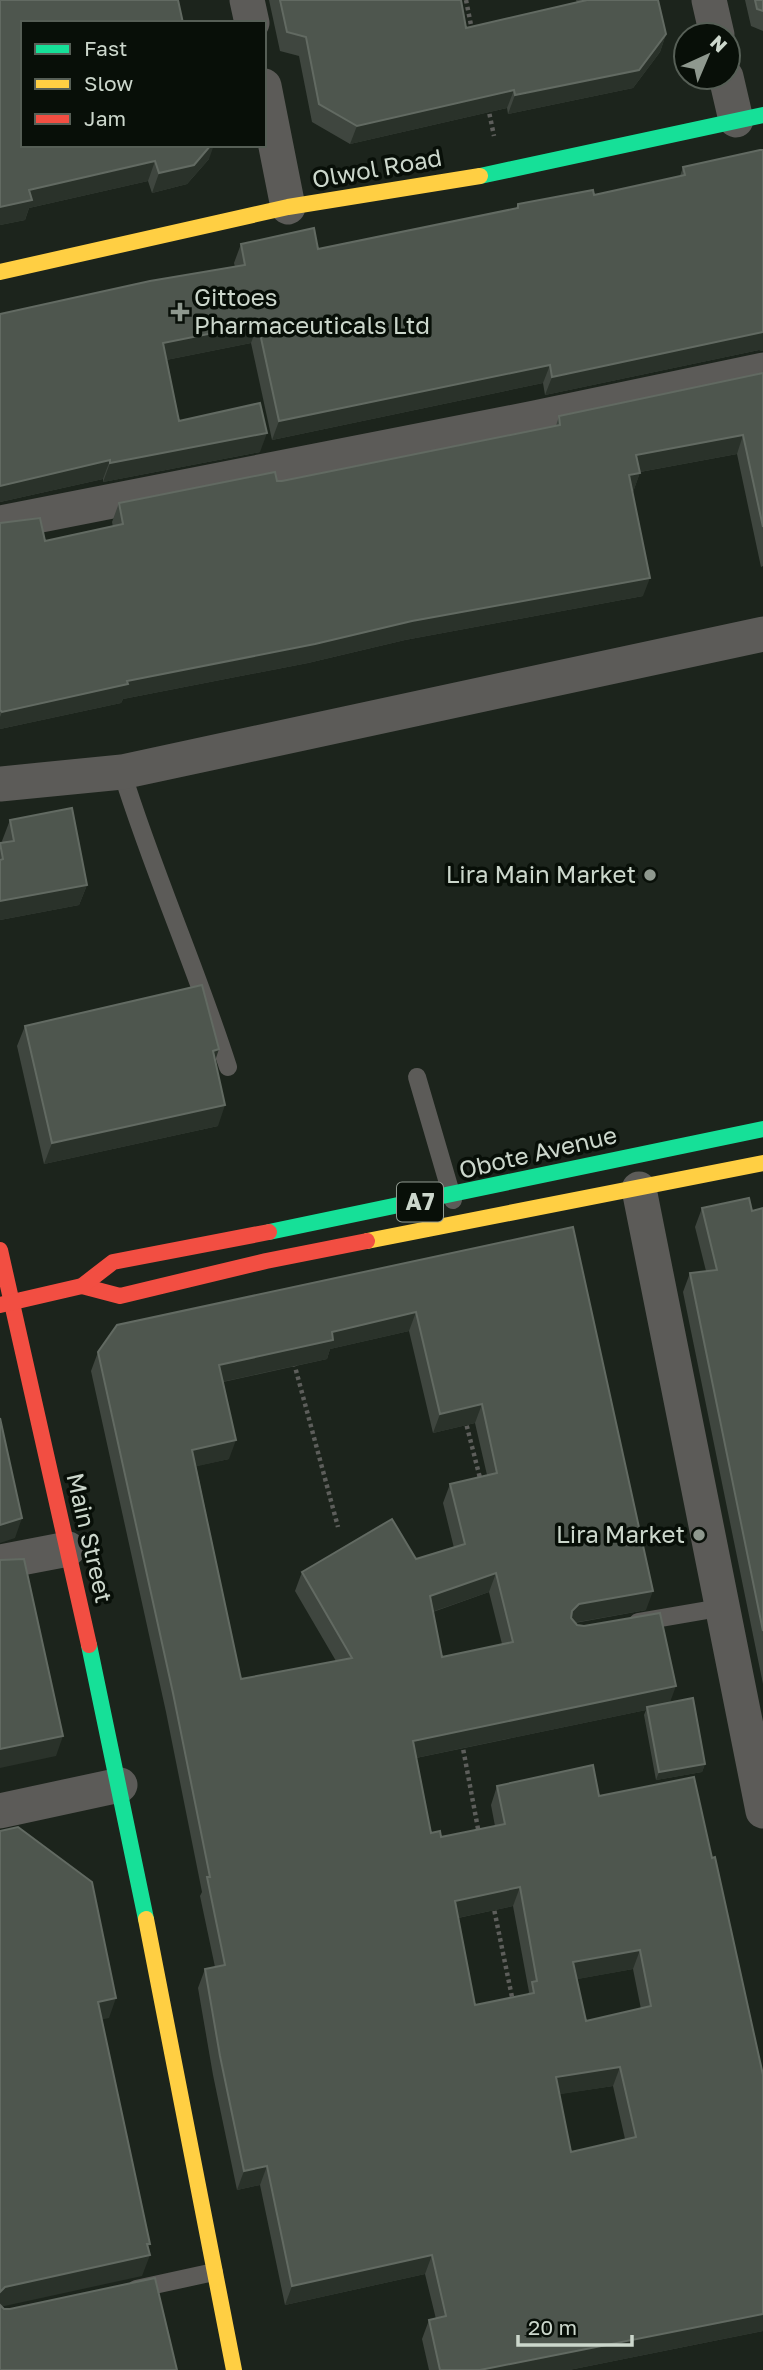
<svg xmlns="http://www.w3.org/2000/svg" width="763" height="2370" font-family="'Golos Text',sans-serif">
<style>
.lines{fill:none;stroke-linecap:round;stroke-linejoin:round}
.path{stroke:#5d5e5b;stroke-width:4.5;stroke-dasharray:3.5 3.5;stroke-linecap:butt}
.lane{stroke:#5c5b58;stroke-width:18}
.street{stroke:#5c5b58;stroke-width:35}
.fast{stroke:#16e098;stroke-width:16}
.slow{stroke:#ffcf43;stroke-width:16}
.jam{stroke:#f24e42;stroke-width:16}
.wall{fill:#3f463f;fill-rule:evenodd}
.shaded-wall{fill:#2a322a}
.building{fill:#4e564e;stroke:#626a62;stroke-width:2;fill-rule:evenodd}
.poi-dot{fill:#8e988e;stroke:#080f08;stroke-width:2.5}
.labels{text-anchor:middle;stroke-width:7;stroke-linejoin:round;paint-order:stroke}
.shield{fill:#080f08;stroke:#919b91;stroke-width:2}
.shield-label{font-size:23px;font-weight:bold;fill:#ccd7cc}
.street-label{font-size:24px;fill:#ccd7cc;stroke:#080f08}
.poi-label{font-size:24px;fill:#ccd7cc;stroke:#080f08;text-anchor:end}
</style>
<rect width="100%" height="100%" fill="#1c241c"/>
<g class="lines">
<!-- path -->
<g class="path">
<polyline points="466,0 472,30"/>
<polyline points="488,107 494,136"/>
<polyline points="294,1363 338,1527"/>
<polyline points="465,1419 481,1482"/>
<polyline points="462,1743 479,1834"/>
<polyline points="493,1904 513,2002"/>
</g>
<!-- lane -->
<g class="lane">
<path d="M122 772C153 872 196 967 228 1067"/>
<polyline points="417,1077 453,1200"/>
<polyline points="638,1622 725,1607"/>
<polyline points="136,2289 214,2272"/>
</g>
<!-- street -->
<g class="street">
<polyline points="247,0 252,23"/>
<polyline points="709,0 717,35"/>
<polyline points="726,77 736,120"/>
<polyline points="264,86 288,207"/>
<polyline points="0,523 535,418 763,370"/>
<polyline points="0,784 122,772 763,634"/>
<polyline points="639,1189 763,1811"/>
<polyline points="0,1562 68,1549"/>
<polyline points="0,1811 120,1785"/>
</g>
<!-- fast -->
<g class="fast">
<polyline points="480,176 763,115"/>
<polyline points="269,1232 763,1129"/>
<polyline points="89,1645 146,1919"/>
</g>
<!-- slow -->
<g class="slow">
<polyline points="0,272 288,207 480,176"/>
<polyline points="367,1241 763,1163"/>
<polyline points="146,1919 234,2370"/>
</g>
<!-- jam -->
<g class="jam">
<polyline points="0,1250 89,1645"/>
<polyline points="82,1286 120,1296 266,1261 367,1241"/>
<polyline points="0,1305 82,1286 113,1262 269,1232"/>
</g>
</g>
<!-- wall -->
<g class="wall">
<polygon points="0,0 209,159 187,184 152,193 148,181 29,208 25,220 0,225"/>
<polygon points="269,0 461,0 466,28 577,3 576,0 658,0 666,34 660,52 633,88 508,114 507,108 350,144 312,122 299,56 280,51"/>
<polygon points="745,0 763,0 763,31 751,26"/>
<polygon points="763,150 763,351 759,350 545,395 543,383 272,440 251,343 166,360 179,421 260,452 103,482 103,479 0,502 0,314 235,267 234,263 241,244 318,249 516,208 518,204 594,195 680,176 683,167"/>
<polygon points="763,373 763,566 761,567 737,454 640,472 633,492 632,492 643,596 405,640 308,663 123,699 121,703 0,729 0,523 45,541 113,527 112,522 119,503 277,481 282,481 556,426 559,416"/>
<polygon points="10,820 87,885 79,905 0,920 0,843 3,843 2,841"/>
<polygon points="25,1026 218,1126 44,1164 17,1046"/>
<polygon points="702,1208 752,1211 763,1208 763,1684 683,1292 690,1273 706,1271 695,1227"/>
<path d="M573 1227 646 1610 575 1623 670 1703 705 1764 702 1772 656 1780 644 1715 646 1710 416 1758 431 1833 441 1837 495 1826 491 1805 497 1786 599 1796 712 1858 763 2075V2331L569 2370H429L422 2339 429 2320 436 2319 425 2274 285 2305 260 2185 237 2190 213 2075 198 1988 205 1969 215 1967 200 1896 202 1892 166 1712 91 1371 98 1352ZM409 1331 433 1433 475 1423 487 1475 450 1484 443 1503 454 1548 416 1559 302 1572 295 1591 336 1661 241 1679 196 1466 229 1459 223 1382 327 1359 330 1349ZM489 1592 502 1644 442 1657 433 1612ZM513 1906 529 1992 528 1994 475 2005 458 1918ZM633 1969 641 2009 586 2021 577 1979ZM613 2086 625 2139 571 2152 559 2094Z"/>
</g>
<!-- shaded-wall -->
<g class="shaded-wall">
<polygon points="666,34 660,52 633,88 508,114 515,95"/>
<polygon points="514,90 507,108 350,144 357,126"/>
<polygon points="211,145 214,145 209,159 187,184 152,193 159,173"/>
<polygon points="155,161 148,181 29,208 25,220 0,225 0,207 29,190"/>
<polygon points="258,324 251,343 156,362 163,343"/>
<polygon points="763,332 763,351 759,350 545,395 552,377"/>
<polygon points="550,365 543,383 272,440 279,421"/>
<polygon points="267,433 260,452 103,482 110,463"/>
<polygon points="743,435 737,454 629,474 636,455"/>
<polygon points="110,460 103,479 0,502 0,486 3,485"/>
<polygon points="640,473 633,492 622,494 629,475"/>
<polygon points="650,578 643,596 405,640 308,663 123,699 121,703 0,729 0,717 2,712 127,681 412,621"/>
<polygon points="87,885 79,905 0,920 0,901"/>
<polygon points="219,1049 212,1070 213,1051"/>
<polygon points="225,1105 218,1126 44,1164 52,1143"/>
<polygon points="416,1312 409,1331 330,1349 327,1359 212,1384 219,1365 332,1332"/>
<polygon points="482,1404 475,1423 433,1433 440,1414"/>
<polygon points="236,1440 229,1459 185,1469 192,1450"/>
<polygon points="22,1518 15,1538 0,1543 0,1525"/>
<polygon points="496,1573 489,1592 423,1615 430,1596"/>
<polygon points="653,1591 646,1610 572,1623 565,1630 572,1611 579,1604"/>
<polygon points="676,1686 669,1705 647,1707 646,1710 406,1760 413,1741"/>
<polygon points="63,1736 56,1756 0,1768 0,1749"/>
<polygon points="705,1764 702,1772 656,1780 659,1772"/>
<polygon points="520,1887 513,1906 448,1920 455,1901"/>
<polygon points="640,1950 633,1969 567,1981 573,1962"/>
<polygon points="116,1998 109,2018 90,2022 98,2002"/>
<polygon points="620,2067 613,2086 549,2096 556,2077"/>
<polygon points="267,2166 260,2185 237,2190 244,2171"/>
<polygon points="147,2244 150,2244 146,2256 150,2255 142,2276 0,2307 0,2292 5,2287"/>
<polygon points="432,2255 425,2274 285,2305 292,2286"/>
<polygon points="763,2314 763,2331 569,2370 480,2370"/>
</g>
<!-- building -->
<g class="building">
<polygon points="0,0 178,0 183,23 23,23 23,145 211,145 194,165 159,173 155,161 29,190 32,200 0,207"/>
<polygon points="280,0 461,0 466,28 587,0 658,0 666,34 639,70 515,95 514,90 357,126 319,104 306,37 287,32"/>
<polygon points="755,0 763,0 763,11 757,9"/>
<polygon points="760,150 763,150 763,332 552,377 550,365 279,421 258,324 163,343 179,421 260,403 267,433 110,463 110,460 0,486 0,314 150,281 245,265 241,244 314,228 318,249 518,208 518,204 593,190 594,195 685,175 683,167"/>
<polygon points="763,373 763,527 743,435 636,455 640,473 629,475 650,578 412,621 315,644 127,681 128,684 2,712 0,710 0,523 40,518 45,541 123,524 119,503 275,472 277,481 282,481 560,425 559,416"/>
<polygon points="72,808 87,885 0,901 0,860 3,859 0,843 14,841 10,820"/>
<polygon points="202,985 219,1049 213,1051 225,1105 52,1143 25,1026"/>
<polygon points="749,1198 752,1211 763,1208 763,1631 690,1273 717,1270 702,1208"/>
<path d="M573 1227 653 1591 579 1604 572 1611 571 1618 577 1625 584 1626 660 1613 676 1686 413 1741 431 1833 440 1831 441 1837 505 1824 497 1786 593 1765 599 1796 694 1777 712 1858 715 1857 763 2075V2314L480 2370H440L429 2320 446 2316 432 2255 292 2286 267 2166 244 2171 220 2056 205 1969 225 1965 207 1877H210L173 1693 98 1352 117 1325ZM416 1312 440 1414 482 1404 497 1473 450 1484 465 1544 416 1559 392 1519 302 1572 352 1658 241 1679 192 1450 236 1440 219 1365 333 1340 332 1332ZM496 1573 513 1642 442 1657 430 1596ZM520 1887 537 1981 532 1982 534 1993 475 2005 455 1901ZM640 1950 651 2006 586 2021 573 1962ZM620 2067 636 2137 571 2152 556 2077Z"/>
<polygon points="0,1418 22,1518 0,1525"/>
<polygon points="24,1559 63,1736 0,1749 0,1560"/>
<polygon points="693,1698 705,1764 659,1772 647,1707"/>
<polygon points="18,1827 92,1882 116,1998 98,2002 150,2244 147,2244 150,2255 5,2287 0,2292 0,1831"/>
<polygon points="155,2278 177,2370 0,2370 0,2305 4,2309 10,2309"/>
</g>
<!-- markers -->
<g class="poi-dot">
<path d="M176.5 301.5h7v7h7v7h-7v7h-7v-7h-7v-7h7z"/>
<circle cx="650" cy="875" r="7"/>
<circle cx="699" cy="1535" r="7"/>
</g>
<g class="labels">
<!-- shield labels -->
<rect class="shield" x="397" y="1182.5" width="46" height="39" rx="5"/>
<g class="shield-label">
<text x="420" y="1210">A7</text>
</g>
<!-- street labels -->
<g class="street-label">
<text transform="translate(377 169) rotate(-10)" y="8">Olwol Road</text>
<text transform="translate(538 1153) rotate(-13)" y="8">Obote Avenue</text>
<text transform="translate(89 1538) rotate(77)" y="8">Main Street</text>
</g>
<!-- poi labels -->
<g class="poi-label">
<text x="194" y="306" text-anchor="start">Gittoes<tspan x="194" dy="28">Pharmaceuticals Ltd</tspan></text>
<text x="636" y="883">Lira Main Market</text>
<text x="685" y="1543">Lira Market</text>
</g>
</g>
<!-- legend -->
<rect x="21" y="21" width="245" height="126" fill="#080f08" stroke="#565f56" stroke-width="2"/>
<rect x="35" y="44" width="35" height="10" fill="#16e098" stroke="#565f56" stroke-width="2"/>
<text x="84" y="56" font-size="21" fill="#ccd7cc">Fast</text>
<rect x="35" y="79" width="35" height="10" fill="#ffcf43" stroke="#565f56" stroke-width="2"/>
<text x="84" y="91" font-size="21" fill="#ccd7cc">Slow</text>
<rect x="35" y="114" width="35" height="10" fill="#f24e42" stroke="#565f56" stroke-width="2"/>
<text x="84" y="126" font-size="21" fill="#ccd7cc">Jam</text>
<!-- north arrow -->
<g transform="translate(707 56) rotate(44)"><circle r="33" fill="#080f08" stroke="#565f56" stroke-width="2"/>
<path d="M0-5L12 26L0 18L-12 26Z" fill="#8e988e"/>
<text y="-10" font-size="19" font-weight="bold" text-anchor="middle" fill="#ccd7cc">N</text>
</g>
<!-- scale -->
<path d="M518 2335v10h114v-10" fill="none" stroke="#ccd7cc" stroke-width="3.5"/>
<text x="528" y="2335" font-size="21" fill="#ccd7cc" stroke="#080f08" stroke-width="5" paint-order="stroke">20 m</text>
</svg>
